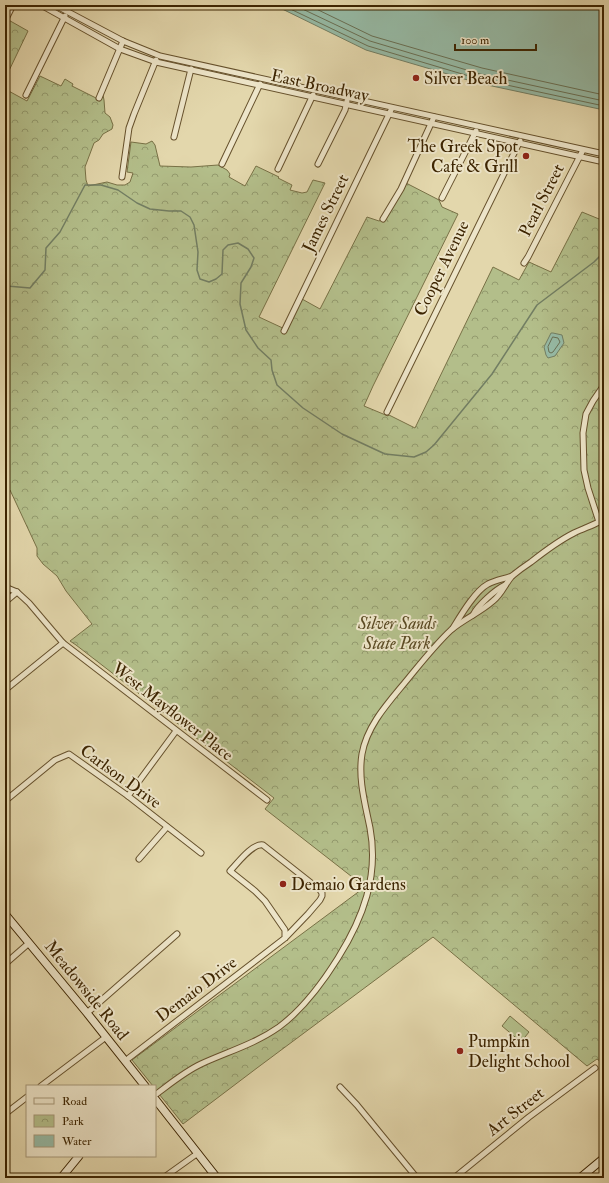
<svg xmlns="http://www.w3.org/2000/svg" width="609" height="1183" font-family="'IM FELL Double Pica',serif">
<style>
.park{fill:url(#park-crowns);stroke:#787146}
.pitch{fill:#b3be8a;stroke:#787146}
.water{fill:#96baa5;stroke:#727e63}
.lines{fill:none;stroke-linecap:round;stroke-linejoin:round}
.shore{stroke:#696f53;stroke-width:1}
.stream{stroke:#727e63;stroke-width:1.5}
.street-casing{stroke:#66512c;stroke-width:7}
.secondary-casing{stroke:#3c2401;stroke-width:9}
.street{stroke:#ede5c9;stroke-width:5}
.secondary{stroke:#ede5c9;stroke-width:7}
.poi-dot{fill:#8f2418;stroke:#ede5c9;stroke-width:1.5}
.labels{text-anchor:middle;stroke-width:4;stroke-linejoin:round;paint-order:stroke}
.poi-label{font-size:17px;fill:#3c2401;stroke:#ede5c9;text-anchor:start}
.street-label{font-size:17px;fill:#3c2401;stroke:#ede5c9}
.park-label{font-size:17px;font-style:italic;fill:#5a4a23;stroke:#ede5c9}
</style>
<defs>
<pattern id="park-crowns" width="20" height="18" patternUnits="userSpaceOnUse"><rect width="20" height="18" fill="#b3be8a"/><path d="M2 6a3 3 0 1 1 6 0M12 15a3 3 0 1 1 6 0" fill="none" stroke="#939a6e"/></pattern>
</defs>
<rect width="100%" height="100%" fill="#e3d7ac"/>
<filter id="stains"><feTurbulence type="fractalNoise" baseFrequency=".005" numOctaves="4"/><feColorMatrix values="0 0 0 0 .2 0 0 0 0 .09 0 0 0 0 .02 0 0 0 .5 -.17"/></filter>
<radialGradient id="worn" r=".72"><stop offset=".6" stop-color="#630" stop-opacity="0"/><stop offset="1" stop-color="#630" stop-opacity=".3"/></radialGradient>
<!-- park -->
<g class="park">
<polygon points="5,18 28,31 5,79"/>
<polygon points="40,76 61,86 65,79 73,84 72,86 98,99 103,95 104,100 105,113 110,117 113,125 112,129 103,134 99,140 94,143 85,167 86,180 88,186 107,182 117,185 125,185 130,182 133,173 127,172 131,142 146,144 152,141 155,145 160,166 191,167 218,165 227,170 230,174 229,177 245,186 256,166 279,177 278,178 292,185 290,190 302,193 307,192 313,180 325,183 259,317 287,330 302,299 320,309 367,217 379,221 386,218 406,183 439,200 442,207 458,214 373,386 364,406 388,416 389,415 415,428 493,267 519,280 529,262 551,272 582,212 604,221 604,1064 597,1059 587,1066 433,937 257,1068 183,1124 155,1089 155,1086 153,1086 132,1060 365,887 265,809 274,798 76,645 70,641 92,624 66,591 57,576 43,564 37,556 37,548 10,490 5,492 5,89 27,101"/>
</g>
<!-- pitch -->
<polygon class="pitch" points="510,1016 529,1032 521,1042 502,1026"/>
<!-- water -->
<g class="water">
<polygon points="274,5 604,5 604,110 478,83 366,50"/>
<polygon points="551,333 553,333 562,335 564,343 555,356 548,358 546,355 544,347"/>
</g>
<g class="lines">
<!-- shore -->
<g class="shore">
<polyline points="282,5 368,46 479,79 604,106"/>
<polyline points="294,5 370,41 480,74 604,101"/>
<polyline points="308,5 372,36 482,68 604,95"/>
<polygon points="553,337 558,338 560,342 553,352 551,353 549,352 548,347"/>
</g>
<!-- stream -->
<polyline class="stream" points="5,282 7,286 30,288 45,270 46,248 60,232 85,185 101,185 118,190 137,203 150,209 169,211 181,211 190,217 194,225 198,252 197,270 200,279 209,282 216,279 222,274 223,250 228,245 238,243 248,249 254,258 251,267 241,283 240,304 246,330 258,348 271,360 272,370 277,385 303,408 342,434 385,454 414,457 426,452 434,445 492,374 537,305 594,262 604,252"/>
<defs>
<g id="street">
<polyline points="41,5 120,49 156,62 604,162"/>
<polyline points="55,5 123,41 160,56 604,154"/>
<polyline points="5,21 13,5"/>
<polyline points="26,95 65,16"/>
<polyline points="99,98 123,41"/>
<polyline points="174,137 191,69"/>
<polyline points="222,164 260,84"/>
<polyline points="318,164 345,110 347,101"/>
<polyline points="278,169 313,95"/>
<polyline points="122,177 129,128 134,114 156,60"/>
<polyline points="442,198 476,131"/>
<polyline points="383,219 401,189 434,117"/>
<polyline points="524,263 528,257 583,150"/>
<polyline points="284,331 392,108"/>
<polyline points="387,412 520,141"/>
<polyline points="5,587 17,592 29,603 63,643 267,800"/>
<polyline points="5,602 17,592"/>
<path d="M473 615C478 605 495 590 505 585"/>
<path d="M453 628C461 615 475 591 488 584 496 580 504 579 512 576"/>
<polyline points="5,690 63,643"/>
<polyline points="128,796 176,731"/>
<polyline points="5,801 55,760 69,754 128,796 201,853"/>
<polyline points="139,859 167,827"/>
<polyline points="5,964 29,943"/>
<polyline points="87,1013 177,934"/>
<path d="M125 1061 285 938 308 914 320 900 322 896V893L320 890 263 845C252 843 237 864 230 871L255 891 265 901 285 930V938"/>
<polyline points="41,1086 106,1037"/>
<polyline points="340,1087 357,1105 417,1178"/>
<path d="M155 1095C170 1084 184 1072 201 1064 227 1052 255 1044 279 1027 302 1010 323 982 338 958 363 918 379 876 370 828 365 803 358 779 362 754 367 725 389 702 407 680 421 663 435 645 451 630 464 619 481 612 493 601 502 594 505 584 512 576 518 571 525 566 531 562 545 551 558 541 574 533 582 529 591 526 599 522L588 488 584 470 583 433 586 414 593 401 604 385"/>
<polyline points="5,1114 27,1097"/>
<polyline points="163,1178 198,1153"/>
<polyline points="454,1178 529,1117 595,1068"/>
</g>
<g id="secondary">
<polyline points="5,914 87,1013 145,1086"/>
<polyline points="155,1099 217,1178"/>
<polyline points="61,1178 79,1156"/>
<polyline points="580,1178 604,1158"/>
</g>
</defs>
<!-- street casing -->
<use href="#street" class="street-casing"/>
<!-- secondary casing -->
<use href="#secondary" class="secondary-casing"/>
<!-- street -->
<use href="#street" class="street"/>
<!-- secondary -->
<use href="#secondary" class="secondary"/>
</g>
<!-- markers -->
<g class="poi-dot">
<circle cx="416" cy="78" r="4"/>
<circle cx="526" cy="156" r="4"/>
<circle cx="283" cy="884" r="4"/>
<circle cx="460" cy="1051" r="4"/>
</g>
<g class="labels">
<!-- poi labels -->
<g class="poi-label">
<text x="424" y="84">Silver Beach</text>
<text x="518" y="152" text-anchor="end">The Greek Spot<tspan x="518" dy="20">Cafe &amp; Grill</tspan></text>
<text x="291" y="890">Demaio Gardens</text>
<text x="468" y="1047">Pumpkin<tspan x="468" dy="20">Delight School</tspan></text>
</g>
<!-- street labels -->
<g class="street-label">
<text transform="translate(320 85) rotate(12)" y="6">East Broadway</text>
<text transform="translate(541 200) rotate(-63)" y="6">Pearl Street</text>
<text transform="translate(325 213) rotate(-64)" y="6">James Street</text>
<text transform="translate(441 268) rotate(-64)" y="6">Cooper Avenue</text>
<text transform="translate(173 711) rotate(38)" y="6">West Mayflower Place</text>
<text transform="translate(121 776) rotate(36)" y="6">Carlson Drive</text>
<text transform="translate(196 989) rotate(-37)" y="6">Demaio Drive</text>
<text transform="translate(87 990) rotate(51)" y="6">Meadowside Road</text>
<text transform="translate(515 1111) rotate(-38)" y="6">Art Street</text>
</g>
<!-- park labels -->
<g class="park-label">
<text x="397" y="629">Silver Sands<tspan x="397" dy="20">State Park</tspan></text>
</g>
</g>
<!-- margin -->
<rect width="609" height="1183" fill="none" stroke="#e3d7ac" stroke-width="20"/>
<rect x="6" y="6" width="597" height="1171" fill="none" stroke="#3c2401" stroke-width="2"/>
<rect x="10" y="10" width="589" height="1163" fill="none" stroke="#3c2401"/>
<!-- legend -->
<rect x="26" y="1085" width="130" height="72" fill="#ede5c9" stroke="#a69879"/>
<rect x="34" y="1098" width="20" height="6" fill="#ede5c9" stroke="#a69879"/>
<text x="62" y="1105" font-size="12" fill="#3c2401">Road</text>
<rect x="34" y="1115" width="20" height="12" fill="url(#park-crowns)" stroke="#a69879"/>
<text x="62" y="1125" font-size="12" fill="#3c2401">Park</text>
<rect x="34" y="1135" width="20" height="12" fill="#96baa5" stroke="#a69879"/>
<text x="62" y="1145" font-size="12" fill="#3c2401">Water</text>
<!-- scale -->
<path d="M455 44v6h81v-6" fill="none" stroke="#3c2401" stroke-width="2"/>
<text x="461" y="44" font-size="12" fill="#3c2401" stroke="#ede5c9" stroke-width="3" paint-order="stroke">100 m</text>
<rect width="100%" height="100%" filter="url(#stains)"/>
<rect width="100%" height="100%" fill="url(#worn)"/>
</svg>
